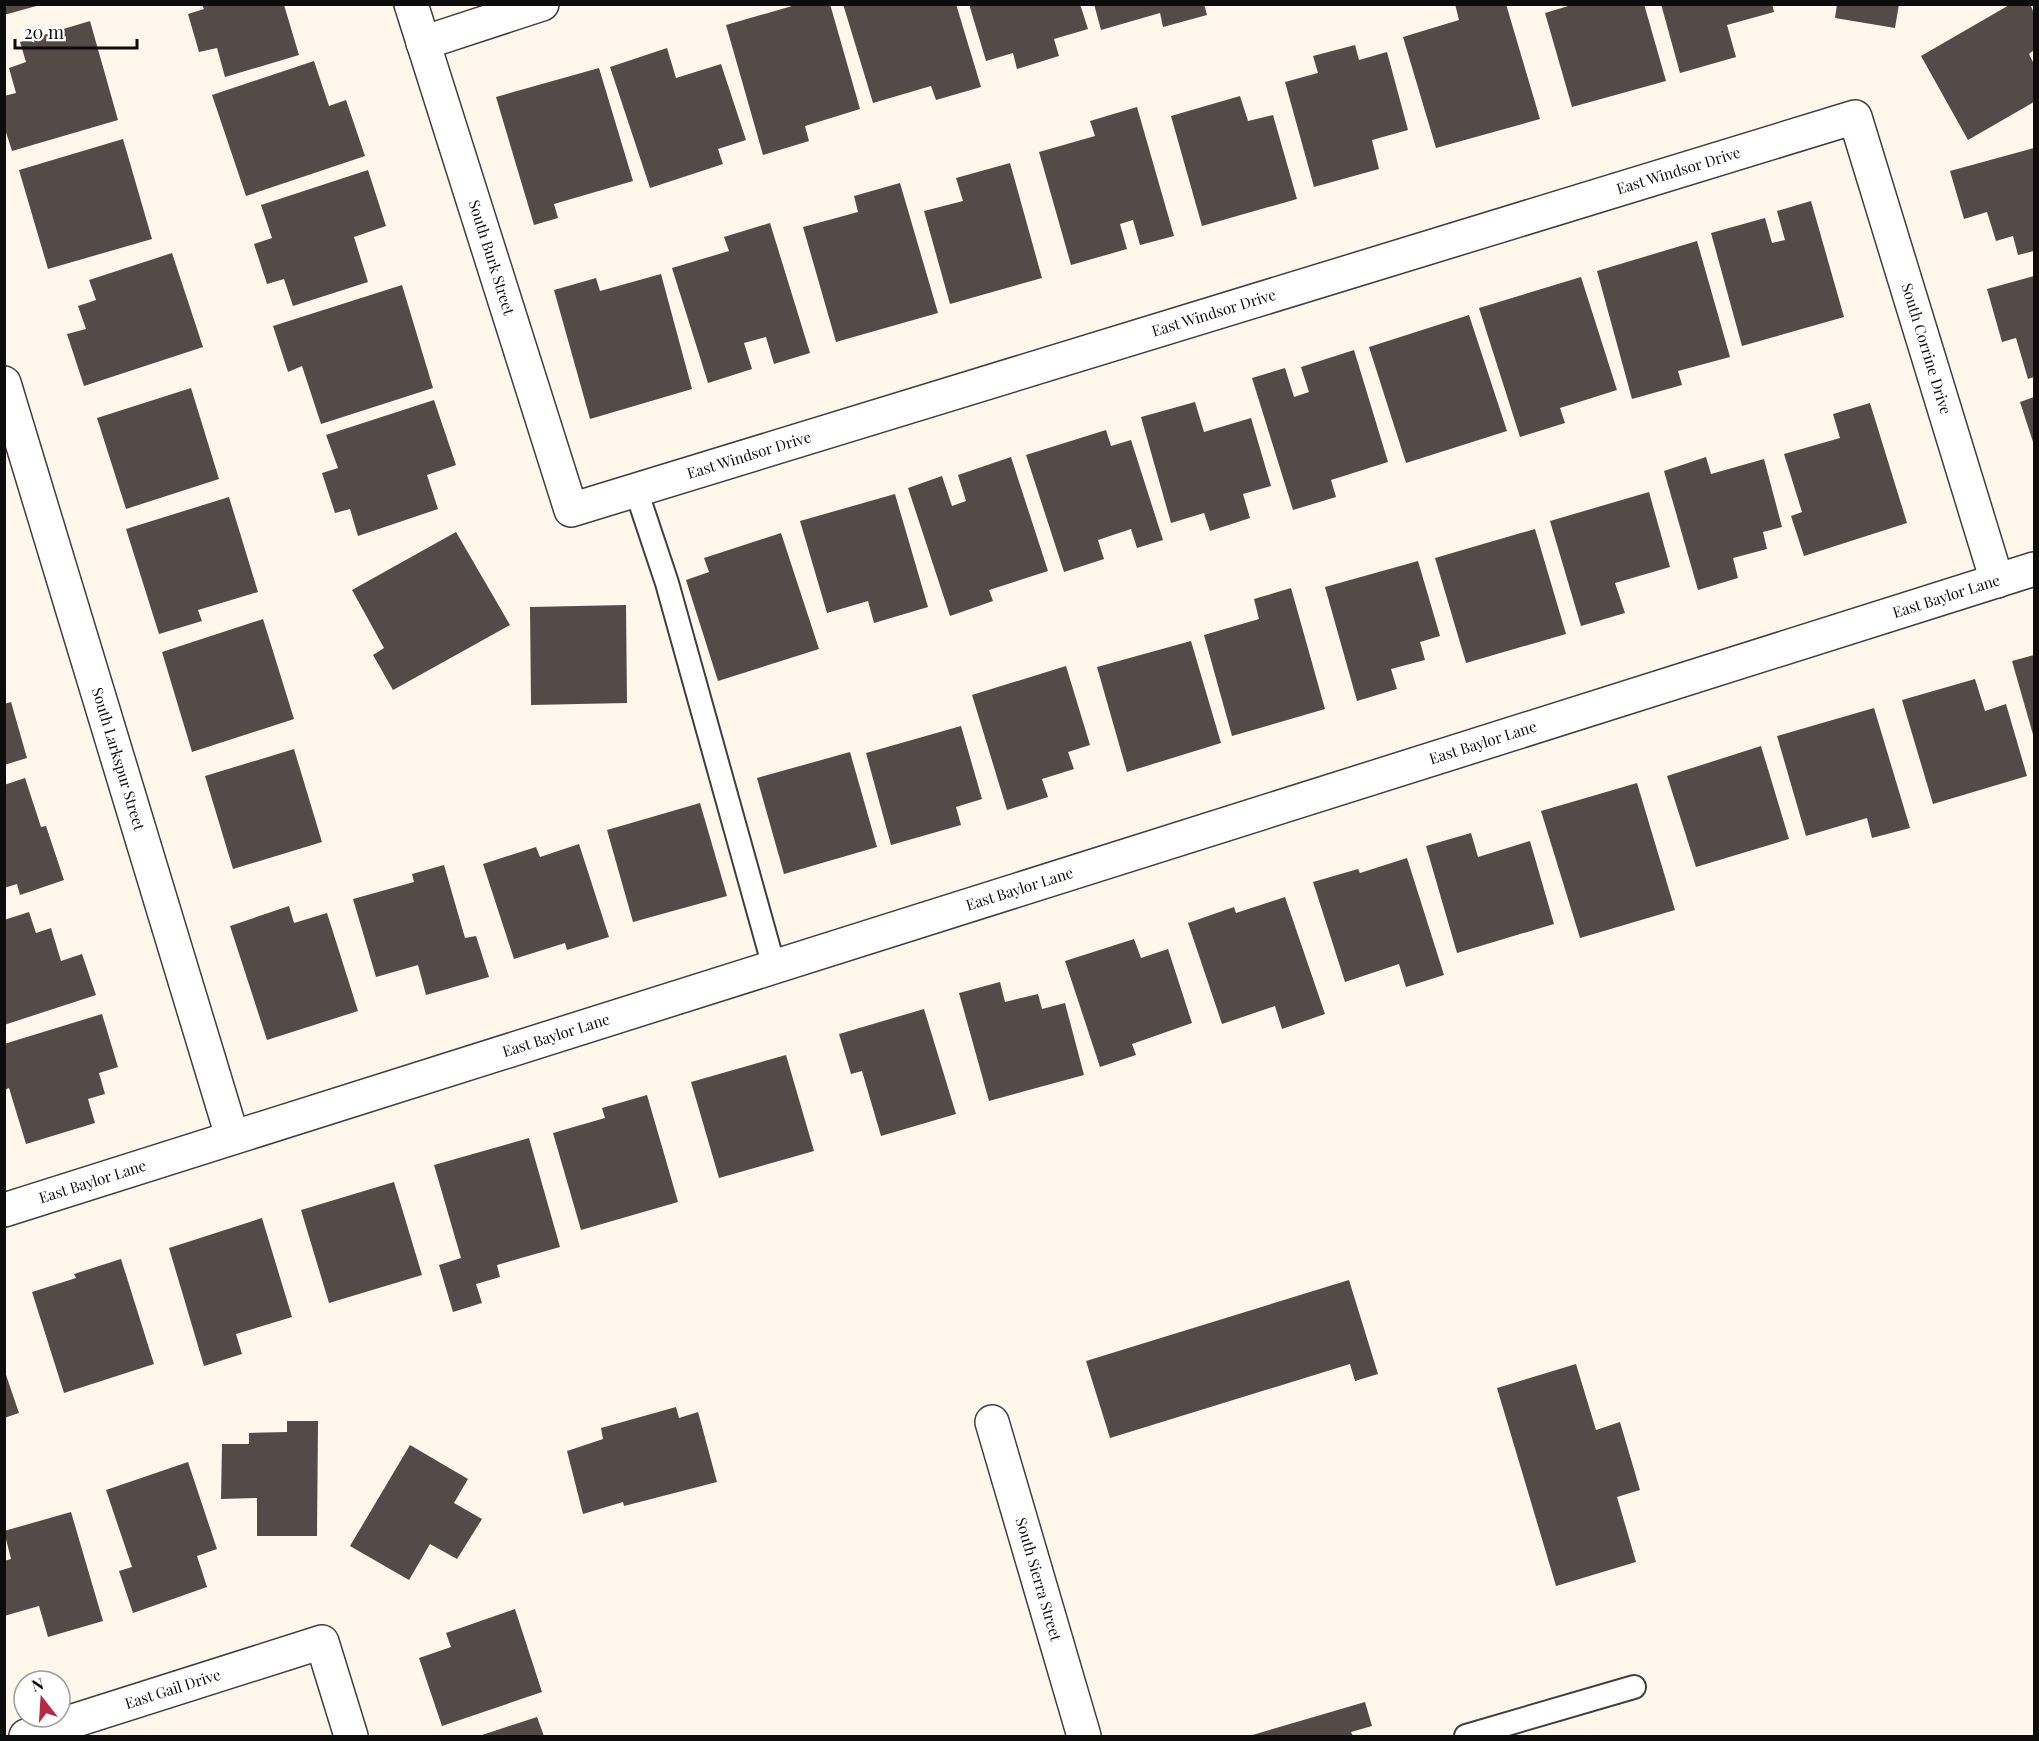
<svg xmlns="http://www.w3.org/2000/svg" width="2039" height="1741" font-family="'Playfair Display',serif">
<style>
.building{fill:#544b48}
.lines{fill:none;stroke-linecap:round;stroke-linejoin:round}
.lane-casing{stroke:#3f3f3f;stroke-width:26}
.street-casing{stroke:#3f3f3f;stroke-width:36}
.lane{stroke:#fff;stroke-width:22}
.street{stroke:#fff;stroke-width:33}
.labels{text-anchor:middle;stroke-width:6;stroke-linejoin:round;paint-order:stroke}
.street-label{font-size:15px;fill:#0c0c0c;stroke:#fff}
</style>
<rect width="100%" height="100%" fill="#fff7eb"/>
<!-- building -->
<g class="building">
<polygon points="4,4 39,4 40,5 4,15"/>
<polygon points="799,4 830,4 860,109 805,126 809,141 763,155 726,25"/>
<polygon points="843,4 956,4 981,87 936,100 931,86 873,103"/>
<polygon points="969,4 1080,4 1088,29 1054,39 1059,56 1017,69 1013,53 986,61"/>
<polygon points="1094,4 1204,4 1207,15 1163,27 1160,13 1101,30"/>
<polygon points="1455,4 1506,4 1540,119 1436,148 1403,37 1459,20"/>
<polygon points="1575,4 1644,4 1666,81 1572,107 1545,13"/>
<polygon points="1661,4 1772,4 1774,12 1727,25 1736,57 1680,73"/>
<polygon points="1837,4 1899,4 1895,28 1835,18"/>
<polygon points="2011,4 2030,4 2034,13 2034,50 2029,54 2034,64 2034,102 1968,140 1921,56"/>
<polygon points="202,5 284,5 299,55 225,77 217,48 199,52 188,14 204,9"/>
<polygon points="90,21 118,120 12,151 4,126 4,96 16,93 9,68 26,62 20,42"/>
<polygon points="1355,45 1359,60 1387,52 1408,130 1372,140 1379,169 1314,187 1285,82 1318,73 1313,56"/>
<polygon points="667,48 676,78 721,64 746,140 718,149 723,164 650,188 610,67"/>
<polygon points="314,61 329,106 346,100 365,156 246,196 212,95"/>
<polygon points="599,68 633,181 554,204 558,218 534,225 496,97"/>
<polygon points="1240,96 1248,121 1273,115 1297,199 1202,226 1171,116"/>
<polygon points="1137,107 1174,236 1140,245 1133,220 1120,224 1127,249 1071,265 1039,152 1095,136 1090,121"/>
<polygon points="123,139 152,239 48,269 19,170"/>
<polygon points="2034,148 2034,251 2018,255 2013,236 1996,241 1987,212 1964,219 1950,171"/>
<polygon points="1010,163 1042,278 950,304 924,211 963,201 956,178"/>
<polygon points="368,170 386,226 354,237 368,282 293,306 284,279 267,284 254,244 272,238 261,205"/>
<polygon points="900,183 938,313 836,342 803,227 858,212 854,196"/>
<polygon points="1811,201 1844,317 1742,346 1711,233 1765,218 1772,243 1785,240 1777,211"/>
<polygon points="770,223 810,353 774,364 766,337 744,343 752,369 708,383 672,268 729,251 724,237"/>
<polygon points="1697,241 1730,357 1678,371 1682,385 1632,399 1597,271"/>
<polygon points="172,253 203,347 84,386 67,334 86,329 78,306 96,300 89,280"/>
<polygon points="661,274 692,389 590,419 554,290 596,278 600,291"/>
<polygon points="2034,276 2034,377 2028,379 2016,338 2002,342 1987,289"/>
<polygon points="1581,277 1617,390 1560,408 1565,423 1520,437 1479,308"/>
<polygon points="402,285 433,388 321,424 302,366 288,372 273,326"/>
<polygon points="1469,315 1507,431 1406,463 1369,347"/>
<polygon points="1354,350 1388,462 1331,480 1336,497 1293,510 1252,378 1285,368 1294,397 1309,392 1301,367"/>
<polygon points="191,388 219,479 126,509 97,418"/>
<polygon points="2034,397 2034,445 2020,402"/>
<polygon points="434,400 456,465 427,475 438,509 358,536 350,509 335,513 322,473 338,468 326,435"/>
<polygon points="1195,402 1204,432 1251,418 1271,486 1243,494 1250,518 1210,531 1204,513 1171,523 1141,417"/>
<polygon points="1870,403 1907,523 1804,556 1791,516 1802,512 1784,454 1840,438 1833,414"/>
<polygon points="1106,430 1111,446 1131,440 1163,540 1137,548 1131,529 1098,540 1104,559 1064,572 1026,455"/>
<polygon points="1011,457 1048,571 989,590 993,601 950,616 908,488 942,476 952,506 966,501 958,475"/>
<polygon points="1706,457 1711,474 1764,459 1782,527 1763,532 1767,549 1733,558 1738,578 1698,590 1664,471"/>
<polygon points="1649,492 1670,567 1615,583 1625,613 1581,626 1550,521"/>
<polygon points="895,494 928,607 874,623 868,601 827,613 800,521"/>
<polygon points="229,497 258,592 198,610 202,621 159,634 126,529"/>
<polygon points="1535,529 1566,634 1466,663 1435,558"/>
<polygon points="456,532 510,625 393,690 373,655 384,648 352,590"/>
<polygon points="781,533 819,649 718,681 686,580 709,572 704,558"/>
<polygon points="1418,561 1440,636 1420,642 1425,660 1391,669 1397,689 1357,701 1325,587"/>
<polygon points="1291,588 1325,709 1232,736 1204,635 1259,619 1254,599"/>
<polygon points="626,605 627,703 531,705 530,607"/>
<polygon points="263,619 294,719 192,752 162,652"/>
<polygon points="1191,641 1221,743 1127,772 1097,667"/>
<polygon points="2034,655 2034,738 2012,661"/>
<polygon points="1066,666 1090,745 1068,752 1074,769 1042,779 1048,797 1007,810 972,695"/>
<polygon points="1975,679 1985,711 2006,704 2027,776 1933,804 1902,700"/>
<polygon points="11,702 27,758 4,765 4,704"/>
<polygon points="1874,708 1910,828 1872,838 1867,818 1806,836 1777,736"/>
<polygon points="961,726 982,799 956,807 961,825 891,845 866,753"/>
<polygon points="1761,746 1789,839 1696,867 1667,776"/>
<polygon points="294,749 322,842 233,869 205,776"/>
<polygon points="850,752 877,847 784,874 757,778"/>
<polygon points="25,778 41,827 46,826 64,880 20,895 17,884 4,888 4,785"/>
<polygon points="1637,783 1675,910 1580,938 1541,811"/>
<polygon points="700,803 727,896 633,922 607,830"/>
<polygon points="1471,833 1478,857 1530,841 1554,924 1457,953 1426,846"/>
<polygon points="579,844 609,937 567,950 565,943 514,959 483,864 536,847 540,857"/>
<polygon points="1407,858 1444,975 1406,987 1399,964 1345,982 1313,882 1358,869 1360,873"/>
<polygon points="444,865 465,938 476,936 489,977 426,995 418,965 376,977 353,899 414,882 412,874"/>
<polygon points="1285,897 1325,1014 1282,1029 1275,1006 1222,1024 1188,923 1234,907 1236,913"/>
<polygon points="289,906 294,923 327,913 358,1011 267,1040 230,926"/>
<polygon points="29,912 36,933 51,928 61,961 82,954 96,995 4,1025 4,920"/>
<polygon points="1134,939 1141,958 1168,949 1192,1023 1132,1044 1136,1055 1100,1067 1065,961"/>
<polygon points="1000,982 1005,1002 1038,994 1042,1009 1065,1003 1084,1075 989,1101 959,993"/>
<polygon points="924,1009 956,1114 881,1136 862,1071 851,1074 839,1034"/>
<polygon points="102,1014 118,1067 99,1073 105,1094 88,1099 95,1123 26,1144 9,1088 4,1090 4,1044"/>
<polygon points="786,1055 814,1151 719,1178 691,1082"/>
<polygon points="647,1095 678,1202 581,1230 553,1133 605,1118 602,1108"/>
<polygon points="529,1138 560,1247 497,1265 500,1277 476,1284 482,1303 453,1312 439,1265 461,1258 434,1165"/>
<polygon points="394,1182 422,1275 329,1303 301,1210"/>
<polygon points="262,1218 292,1317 236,1334 242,1354 204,1366 169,1248"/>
<polygon points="121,1259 154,1364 64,1393 32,1292 76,1278 74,1274"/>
<polygon points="1349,1280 1378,1374 1355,1381 1350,1364 1110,1438 1086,1361"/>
<polygon points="1576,1364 1596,1430 1620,1422 1640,1490 1617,1497 1636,1562 1556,1586 1497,1388"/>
<polygon points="4,1369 19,1413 4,1418"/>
<polygon points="676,1407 679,1418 698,1412 717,1482 624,1506 623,1502 583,1514 567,1451 603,1439 601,1428"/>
<polygon points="287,1421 318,1421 317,1536 257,1536 257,1498 221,1499 222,1444 249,1444 249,1433 287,1432"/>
<polygon points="410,1445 468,1479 454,1503 482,1519 457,1559 430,1544 409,1580 350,1546"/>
<polygon points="188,1462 217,1549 197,1556 207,1587 133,1613 119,1571 132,1567 106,1490"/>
<polygon points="71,1512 103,1621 48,1637 39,1606 4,1616 4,1561 11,1559 4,1531"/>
<polygon points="515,1609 542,1692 442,1726 419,1658 451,1647 446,1633"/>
<polygon points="1365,1702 1372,1726 1351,1732 1353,1736 1249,1736"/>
<polygon points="537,1717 544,1736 479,1736"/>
</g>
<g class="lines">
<defs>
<g id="lane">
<polyline points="636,490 667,583 774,967"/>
<polyline points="1466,1736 1634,1687"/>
</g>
<g id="street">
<path id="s1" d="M411 4 571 510 1855 117 1997 581"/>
<polyline points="423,43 542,4"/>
<path id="s2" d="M4 383 232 1136"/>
<path id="s3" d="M4 1210 2034 569"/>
<path id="s4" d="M992 1422 1084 1736"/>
<path id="s5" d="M26 1736 322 1642 351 1736"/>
</g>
</defs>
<!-- lane casing -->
<use href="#lane" class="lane-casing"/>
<!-- street casing -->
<use href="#street" class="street-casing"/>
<!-- lane -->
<use href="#lane" class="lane"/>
<!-- street -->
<use href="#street" class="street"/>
</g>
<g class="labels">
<!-- street labels -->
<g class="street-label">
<text dy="5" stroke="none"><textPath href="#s1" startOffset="1689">East Windsor Drive</textPath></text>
<text dy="5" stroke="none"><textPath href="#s1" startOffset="266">South Burk Street</textPath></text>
<text dy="5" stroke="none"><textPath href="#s1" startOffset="1203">East Windsor Drive</textPath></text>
<text dy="5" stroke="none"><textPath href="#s1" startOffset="2116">South Corrine Drive</textPath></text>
<text dy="5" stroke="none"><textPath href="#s1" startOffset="717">East Windsor Drive</textPath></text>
<text dy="5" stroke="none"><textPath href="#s3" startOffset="2037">East Baylor Lane</textPath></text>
<text dy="5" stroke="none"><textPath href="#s3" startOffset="1551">East Baylor Lane</textPath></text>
<text dy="5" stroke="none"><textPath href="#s2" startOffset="393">South Larkspur Street</textPath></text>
<text dy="5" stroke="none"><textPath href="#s3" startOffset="1065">East Baylor Lane</textPath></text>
<text dy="5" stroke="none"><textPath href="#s3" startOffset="579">East Baylor Lane</textPath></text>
<text dy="5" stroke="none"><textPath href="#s3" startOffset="93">East Baylor Lane</textPath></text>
<text dy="5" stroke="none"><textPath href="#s4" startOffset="164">South Sierra Street</textPath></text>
<text dy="5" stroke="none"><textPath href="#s5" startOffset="154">East Gail Drive</textPath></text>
</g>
</g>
<!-- border -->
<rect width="2039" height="1741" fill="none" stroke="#0c0c0c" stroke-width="12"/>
<!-- north arrow -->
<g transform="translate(42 1699) rotate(343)"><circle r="28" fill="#ffffff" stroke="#9e9e9e" stroke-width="1.5"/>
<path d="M0-4.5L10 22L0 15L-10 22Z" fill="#b92747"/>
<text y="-9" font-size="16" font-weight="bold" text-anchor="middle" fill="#0c0c0c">N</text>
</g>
<!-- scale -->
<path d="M15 39v9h122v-9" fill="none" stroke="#0c0c0c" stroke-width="3"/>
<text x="24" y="39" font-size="18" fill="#0c0c0c" stroke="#ffffff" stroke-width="4.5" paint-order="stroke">20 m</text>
</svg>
